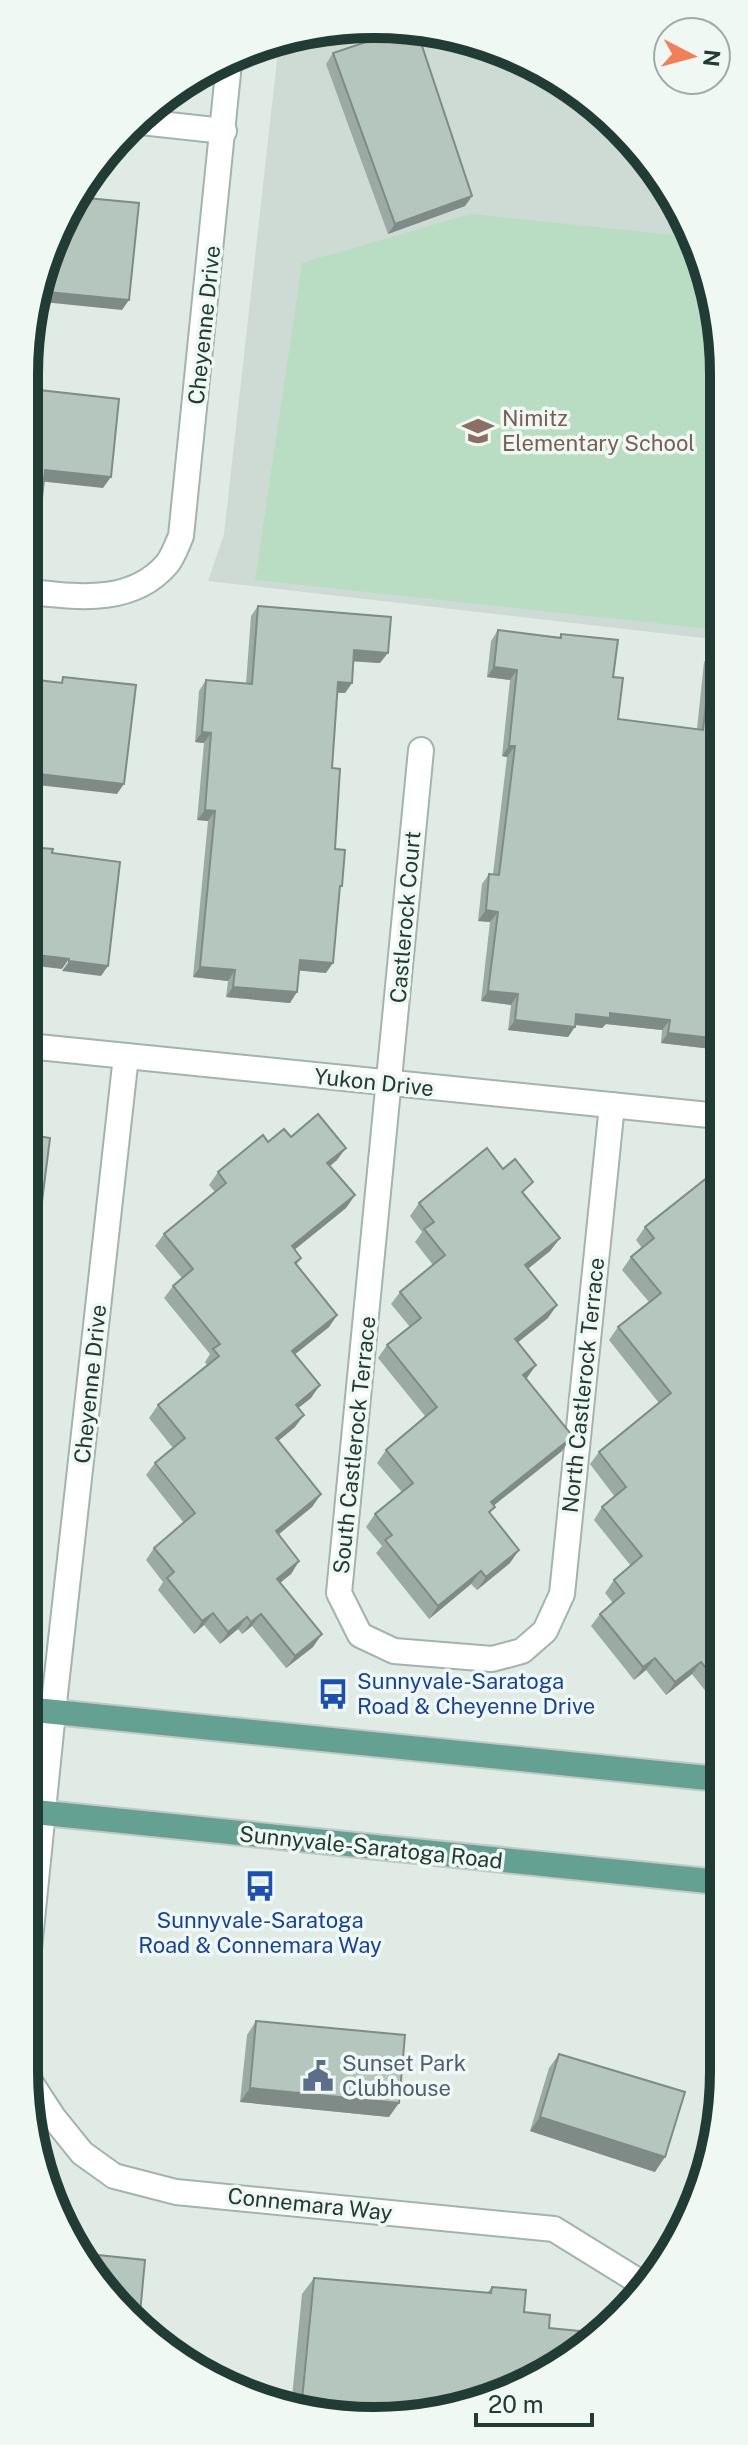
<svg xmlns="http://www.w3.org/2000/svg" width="748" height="2445" font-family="'Public Sans',sans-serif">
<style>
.built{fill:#cedbd5}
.green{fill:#b8ddc3}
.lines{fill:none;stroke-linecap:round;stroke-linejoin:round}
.minor-casing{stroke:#a3b3ad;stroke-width:28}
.primary-casing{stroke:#c1c8c6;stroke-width:28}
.minor{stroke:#fff;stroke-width:24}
.primary{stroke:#64a192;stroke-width:24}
.wall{fill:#9caaa4}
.shaded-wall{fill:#7f8b86}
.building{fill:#b5c6bf;stroke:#7f8b86;stroke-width:2}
.labels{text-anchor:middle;stroke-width:7;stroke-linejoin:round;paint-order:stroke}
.street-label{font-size:22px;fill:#213b35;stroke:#f0f8f4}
.education-label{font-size:22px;fill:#785e54;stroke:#f0f8f4;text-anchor:start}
.transit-label{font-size:22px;fill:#164399;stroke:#f0f8f4;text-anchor:start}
.service-label{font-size:22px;fill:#4e5e75;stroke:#f0f8f4;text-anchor:start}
.rim{fill:none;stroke:#213b35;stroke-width:10}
</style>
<rect width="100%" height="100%" fill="#e0ebe6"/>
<!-- built -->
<polygon class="built" points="306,31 443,31 549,71 637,143 697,240 721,329 720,640 208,581 224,534 279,42"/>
<!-- green -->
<polygon class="green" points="470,214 695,237 697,240 721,329 720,630 255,580 302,263"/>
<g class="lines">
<defs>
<g id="minor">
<polyline points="141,122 224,131"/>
<path d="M30 592C77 597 132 605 167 564 173 557 177 545 181 536L229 63"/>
<polyline points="421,750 339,1593 360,1635 394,1651 492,1659 522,1651 545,1631 562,1594 612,1105"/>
<polyline points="28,1046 719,1116"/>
<polyline points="24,1999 53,1712 126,1056"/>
<polyline points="24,2057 25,2074 53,2117 82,2153 114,2176 176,2192 554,2229 646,2286"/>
</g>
<g id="primary">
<polyline points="25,1709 718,1779"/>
<polyline points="25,1811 718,1882"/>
</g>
</defs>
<!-- minor casing -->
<use href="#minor" class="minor-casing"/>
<!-- primary casing -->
<use href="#primary" class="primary-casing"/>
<!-- minor -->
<use href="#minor" class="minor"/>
<!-- primary -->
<use href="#primary" class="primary"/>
</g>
<!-- wall -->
<g class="wall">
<polygon points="333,53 472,196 465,206 388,234 326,64"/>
<polygon points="258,606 380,663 353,661 352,683 345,693 337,693 332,768 335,849 339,890 326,973 299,970 290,1003 226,997 228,981 193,977 208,821 197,820 204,743 195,742 199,691 206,680 246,684 251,616"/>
<polygon points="498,630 559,637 561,634 613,677 618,719 697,729 704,662 712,652 720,653 720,1050 661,1043 662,1030 606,1024 602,1028 575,1025 568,1037 508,1030 511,1005 481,1001 490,922 478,921 482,884 489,874 493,874 507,757 502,756 510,680 487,677 491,641"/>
<polygon points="291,1137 337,1160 330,1166 355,1195 346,1208 294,1250 301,1258 297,1264 337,1315 329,1327 295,1354 311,1398 298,1408 295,1427 278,1441 321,1494 312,1507 278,1534 299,1561 291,1574 280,1582 313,1647 286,1668 252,1626 242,1634 238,1629 220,1644 204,1625 194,1634 158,1590 163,1582 146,1560 154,1548 184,1523 146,1475 155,1463 173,1448 149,1418 158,1405 207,1365 205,1362 210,1354 164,1298 173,1286 182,1278 155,1246 164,1234 215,1192 209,1185 218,1172 268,1142"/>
<polygon points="719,1191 718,1707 692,1674 666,1695 646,1670 634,1680 591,1626 600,1614 613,1603 605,1593 614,1580 631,1566 594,1520 602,1507 615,1497 590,1464 599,1452 659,1403 609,1340 618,1327 649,1302 622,1270 631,1257 642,1248 636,1240 645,1227"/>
<polygon points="524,1195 560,1238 550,1251 528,1269 548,1318 518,1342 526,1379 562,1451 494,1505 490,1514 510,1563 477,1590 471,1584 429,1619 376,1553 382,1546 366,1527 375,1514 402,1492 377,1463 386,1450 425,1416 378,1358 387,1345 410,1327 391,1304 400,1292 433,1265 415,1242 422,1232 410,1216 419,1203"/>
<polygon points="256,2021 389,2117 240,2102 247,2035"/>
<polygon points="559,2054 655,2172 530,2131 549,2068"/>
<polygon points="314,2278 487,2293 492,2287 524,2312 549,2328 329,2418 291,2407 302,2294"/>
</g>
<!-- shaded-wall -->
<g class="shaded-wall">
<polygon points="472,196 465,206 388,234 395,224"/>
<polygon points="37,291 129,300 122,310 33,301"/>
<polygon points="45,470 111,477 103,488 38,481"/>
<polygon points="30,497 42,498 35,508 30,508"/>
<polygon points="354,650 388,653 380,663 347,661"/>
<polygon points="494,667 517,670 510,680 487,677"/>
<polygon points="338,682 352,683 345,693 331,692"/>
<polygon points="202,732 211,733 204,743 195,742"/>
<polygon points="509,746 515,746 507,757 502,756"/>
<polygon points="30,773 124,784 117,794 29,784"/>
<polygon points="205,810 215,811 208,821 197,820"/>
<polygon points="486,910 498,912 490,922 478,921"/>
<polygon points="28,954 69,959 62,969 28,965"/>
<polygon points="300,960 333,963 326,973 293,970"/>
<polygon points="69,961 108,966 101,976 62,971"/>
<polygon points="200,967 235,970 228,981 193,977"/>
<polygon points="233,987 297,992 290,1003 226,997"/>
<polygon points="488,991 518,994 511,1005 481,1001"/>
<polygon points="610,1013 670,1020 662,1030 606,1024 602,1028 569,1024 576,1014"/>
<polygon points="515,1020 575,1027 568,1037 508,1030"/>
<polygon points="668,1033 720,1039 720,1050 661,1043"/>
<polygon points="346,1148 337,1160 319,1175 327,1163"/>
<polygon points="355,1195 346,1208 283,1259 292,1246"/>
<polygon points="560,1238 550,1251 516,1278 525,1265"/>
<polygon points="557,1305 548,1318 506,1352 515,1339"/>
<polygon points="337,1315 329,1327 283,1364 292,1351"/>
<polygon points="536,1365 527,1378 514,1388 523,1375"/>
<polygon points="320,1385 311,1398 287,1417 296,1405"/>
<polygon points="304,1415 295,1427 267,1450 276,1438"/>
<polygon points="571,1438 562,1451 482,1515 491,1502"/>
<polygon points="321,1494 312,1507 267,1544 276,1531"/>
<polygon points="519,1550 510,1563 477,1590 486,1577"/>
<polygon points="299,1561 291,1574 269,1592 277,1579"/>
<polygon points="481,1571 471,1584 429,1619 438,1606"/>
<polygon points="213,1613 204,1625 194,1634 202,1621"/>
<polygon points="261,1614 252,1626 242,1634 251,1622"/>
<polygon points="247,1617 238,1629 220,1644 228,1632"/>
<polygon points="322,1634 313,1647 286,1668 295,1656"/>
<polygon points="655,1658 646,1670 634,1680 643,1667"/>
<polygon points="701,1662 692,1674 666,1695 675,1682"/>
<polygon points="250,2088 399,2103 389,2117 240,2102"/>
<polygon points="540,2117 665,2157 655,2172 530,2131"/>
<polygon points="345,2408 396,2414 339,2417"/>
</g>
<!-- building -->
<g class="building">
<polygon points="399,31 417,31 472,196 395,224 333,53"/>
<polygon points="76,197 139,203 129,300 37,291"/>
<polygon points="30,389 119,399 111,477 45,470 42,498 30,497"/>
<polygon points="258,606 391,617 388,653 354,650 352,683 338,682 332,768 340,769 335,849 345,850 342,886 340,886 333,963 300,960 297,992 233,987 235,970 200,967 215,811 205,810 211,733 202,732 206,680 252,684"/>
<polygon points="498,630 561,638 561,634 618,640 613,677 623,678 618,719 703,730 712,652 720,653 720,1039 668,1033 670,1020 610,1013 610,1018 576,1014 575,1027 515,1020 518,994 488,991 498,912 486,910 489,874 499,875 515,746 509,746 517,670 494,667"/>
<polygon points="63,677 136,685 124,784 30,773 31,764 29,764 29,679 62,683"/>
<polygon points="29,847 53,849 52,853 120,862 108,966 69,961 69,959 28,954"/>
<polygon points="318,1114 346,1148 327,1163 355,1195 292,1246 301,1258 295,1263 337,1315 292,1351 320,1385 296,1405 304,1415 276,1438 321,1494 276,1531 299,1561 277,1579 322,1634 295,1656 261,1614 251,1622 247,1617 228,1632 213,1613 202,1621 167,1578 174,1572 154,1548 195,1513 155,1463 185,1438 158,1405 219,1356 213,1349 220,1344 173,1286 193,1269 164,1234 226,1183 218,1172 263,1135 268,1142 284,1129 291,1137"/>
<polygon points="28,1132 38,1133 38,1136 50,1138 31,1289 28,1289 27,1300"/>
<polygon points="487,1148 503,1169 515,1159 533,1182 522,1192 560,1238 525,1265 557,1305 515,1339 536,1365 523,1375 571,1434 571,1438 491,1502 495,1507 489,1512 519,1550 486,1577 481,1571 438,1606 385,1540 392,1535 375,1514 413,1483 386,1450 437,1407 387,1345 421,1318 400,1292 445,1255 424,1229 434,1222 419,1203"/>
<polygon points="708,1177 719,1191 718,1683 701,1662 675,1682 655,1658 643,1667 600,1614 624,1593 614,1580 642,1556 602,1507 626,1487 599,1452 671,1393 618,1327 661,1293 631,1257 654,1238 645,1227"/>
<polygon points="256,2021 405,2035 399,2103 250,2088"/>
<polygon points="559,2054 685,2092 665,2157 540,2117"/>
<polygon points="98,2255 145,2260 139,2324 111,2302 83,2257 98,2258"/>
<polygon points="314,2278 491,2293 492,2287 526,2290 524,2312 550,2315 549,2328 601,2333 587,2349 465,2409 396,2414 345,2408 344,2417 329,2418 301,2410"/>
</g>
<!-- icons -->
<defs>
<symbol id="school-bare" viewBox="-9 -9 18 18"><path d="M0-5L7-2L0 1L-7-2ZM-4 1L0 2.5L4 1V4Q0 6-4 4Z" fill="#8d6e63" stroke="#f0f8f4" stroke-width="2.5" paint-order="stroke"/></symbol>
<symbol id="bus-bare" viewBox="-9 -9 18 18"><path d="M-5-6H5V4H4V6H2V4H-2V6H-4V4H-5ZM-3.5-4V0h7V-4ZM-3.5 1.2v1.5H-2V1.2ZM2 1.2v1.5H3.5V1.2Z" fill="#1a4fb4" stroke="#f0f8f4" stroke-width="2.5" paint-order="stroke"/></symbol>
<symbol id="civic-bare" viewBox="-9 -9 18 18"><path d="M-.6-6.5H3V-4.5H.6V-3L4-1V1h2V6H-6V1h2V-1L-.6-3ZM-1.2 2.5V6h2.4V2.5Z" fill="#5c6f8a" stroke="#f0f8f4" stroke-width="2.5" paint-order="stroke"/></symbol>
</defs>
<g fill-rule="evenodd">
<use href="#school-bare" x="456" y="409" width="44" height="44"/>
<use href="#bus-bare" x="311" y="1672" width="44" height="44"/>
<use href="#bus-bare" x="238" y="1864" width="44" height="44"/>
<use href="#civic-bare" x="296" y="2054" width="44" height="44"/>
</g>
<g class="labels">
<!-- street labels -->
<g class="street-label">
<text transform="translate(204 325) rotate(-84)" y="8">Cheyenne Drive</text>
<text transform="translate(405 917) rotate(-85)" y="8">Castlerock Court</text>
<text transform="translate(374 1082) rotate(6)" y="8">Yukon Drive</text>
<text transform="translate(90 1384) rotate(-84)" y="8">Cheyenne Drive</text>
<text transform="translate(583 1385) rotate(-84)" y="8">North Castlerock Terrace</text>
<text transform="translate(354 1445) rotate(-84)" y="8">South Castlerock Terrace</text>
<text transform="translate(371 1847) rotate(6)" y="8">Sunnyvale-Saratoga Road</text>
<text transform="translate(310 2204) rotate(6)" y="8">Connemara Way</text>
</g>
<!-- education labels -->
<g class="education-label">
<text x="502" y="426">Nimitz<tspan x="502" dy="25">Elementary School</tspan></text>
</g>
<!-- transit labels -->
<g class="transit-label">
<text x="357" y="1689">Sunnyvale-Saratoga<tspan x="357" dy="25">Road &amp; Cheyenne Drive</tspan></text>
<text x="260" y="1928" text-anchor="middle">Sunnyvale-Saratoga<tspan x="260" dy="25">Road &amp; Connemara Way</tspan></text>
</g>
<!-- service labels -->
<g class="service-label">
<text x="342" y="2071">Sunset Park<tspan x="342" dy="25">Clubhouse</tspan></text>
</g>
</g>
<!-- crop -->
<path d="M0 0H748V2445H0ZM374 38H374A336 336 0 0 1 710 374V2071A336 336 0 0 1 374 2407H374A336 336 0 0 1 38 2071V374A336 336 0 0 1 374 38Z" fill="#f0f8f4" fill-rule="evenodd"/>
<path class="rim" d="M374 38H374A336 336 0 0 1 710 374V2071A336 336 0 0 1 374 2407H374A336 336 0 0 1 38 2071V374A336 336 0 0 1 374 38Z"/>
<!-- north arrow -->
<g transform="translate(692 56) rotate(96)"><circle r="38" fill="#f0f8f4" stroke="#9daca8" stroke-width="2"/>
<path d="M0-6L14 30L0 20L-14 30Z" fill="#f37f56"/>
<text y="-12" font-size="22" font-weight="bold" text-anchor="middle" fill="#213b35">N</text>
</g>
<!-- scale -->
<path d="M476 2413v12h116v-12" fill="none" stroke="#213b35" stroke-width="4"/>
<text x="488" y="2413" font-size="24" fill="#213b35" stroke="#f0f8f4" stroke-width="6" paint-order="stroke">20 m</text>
</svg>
